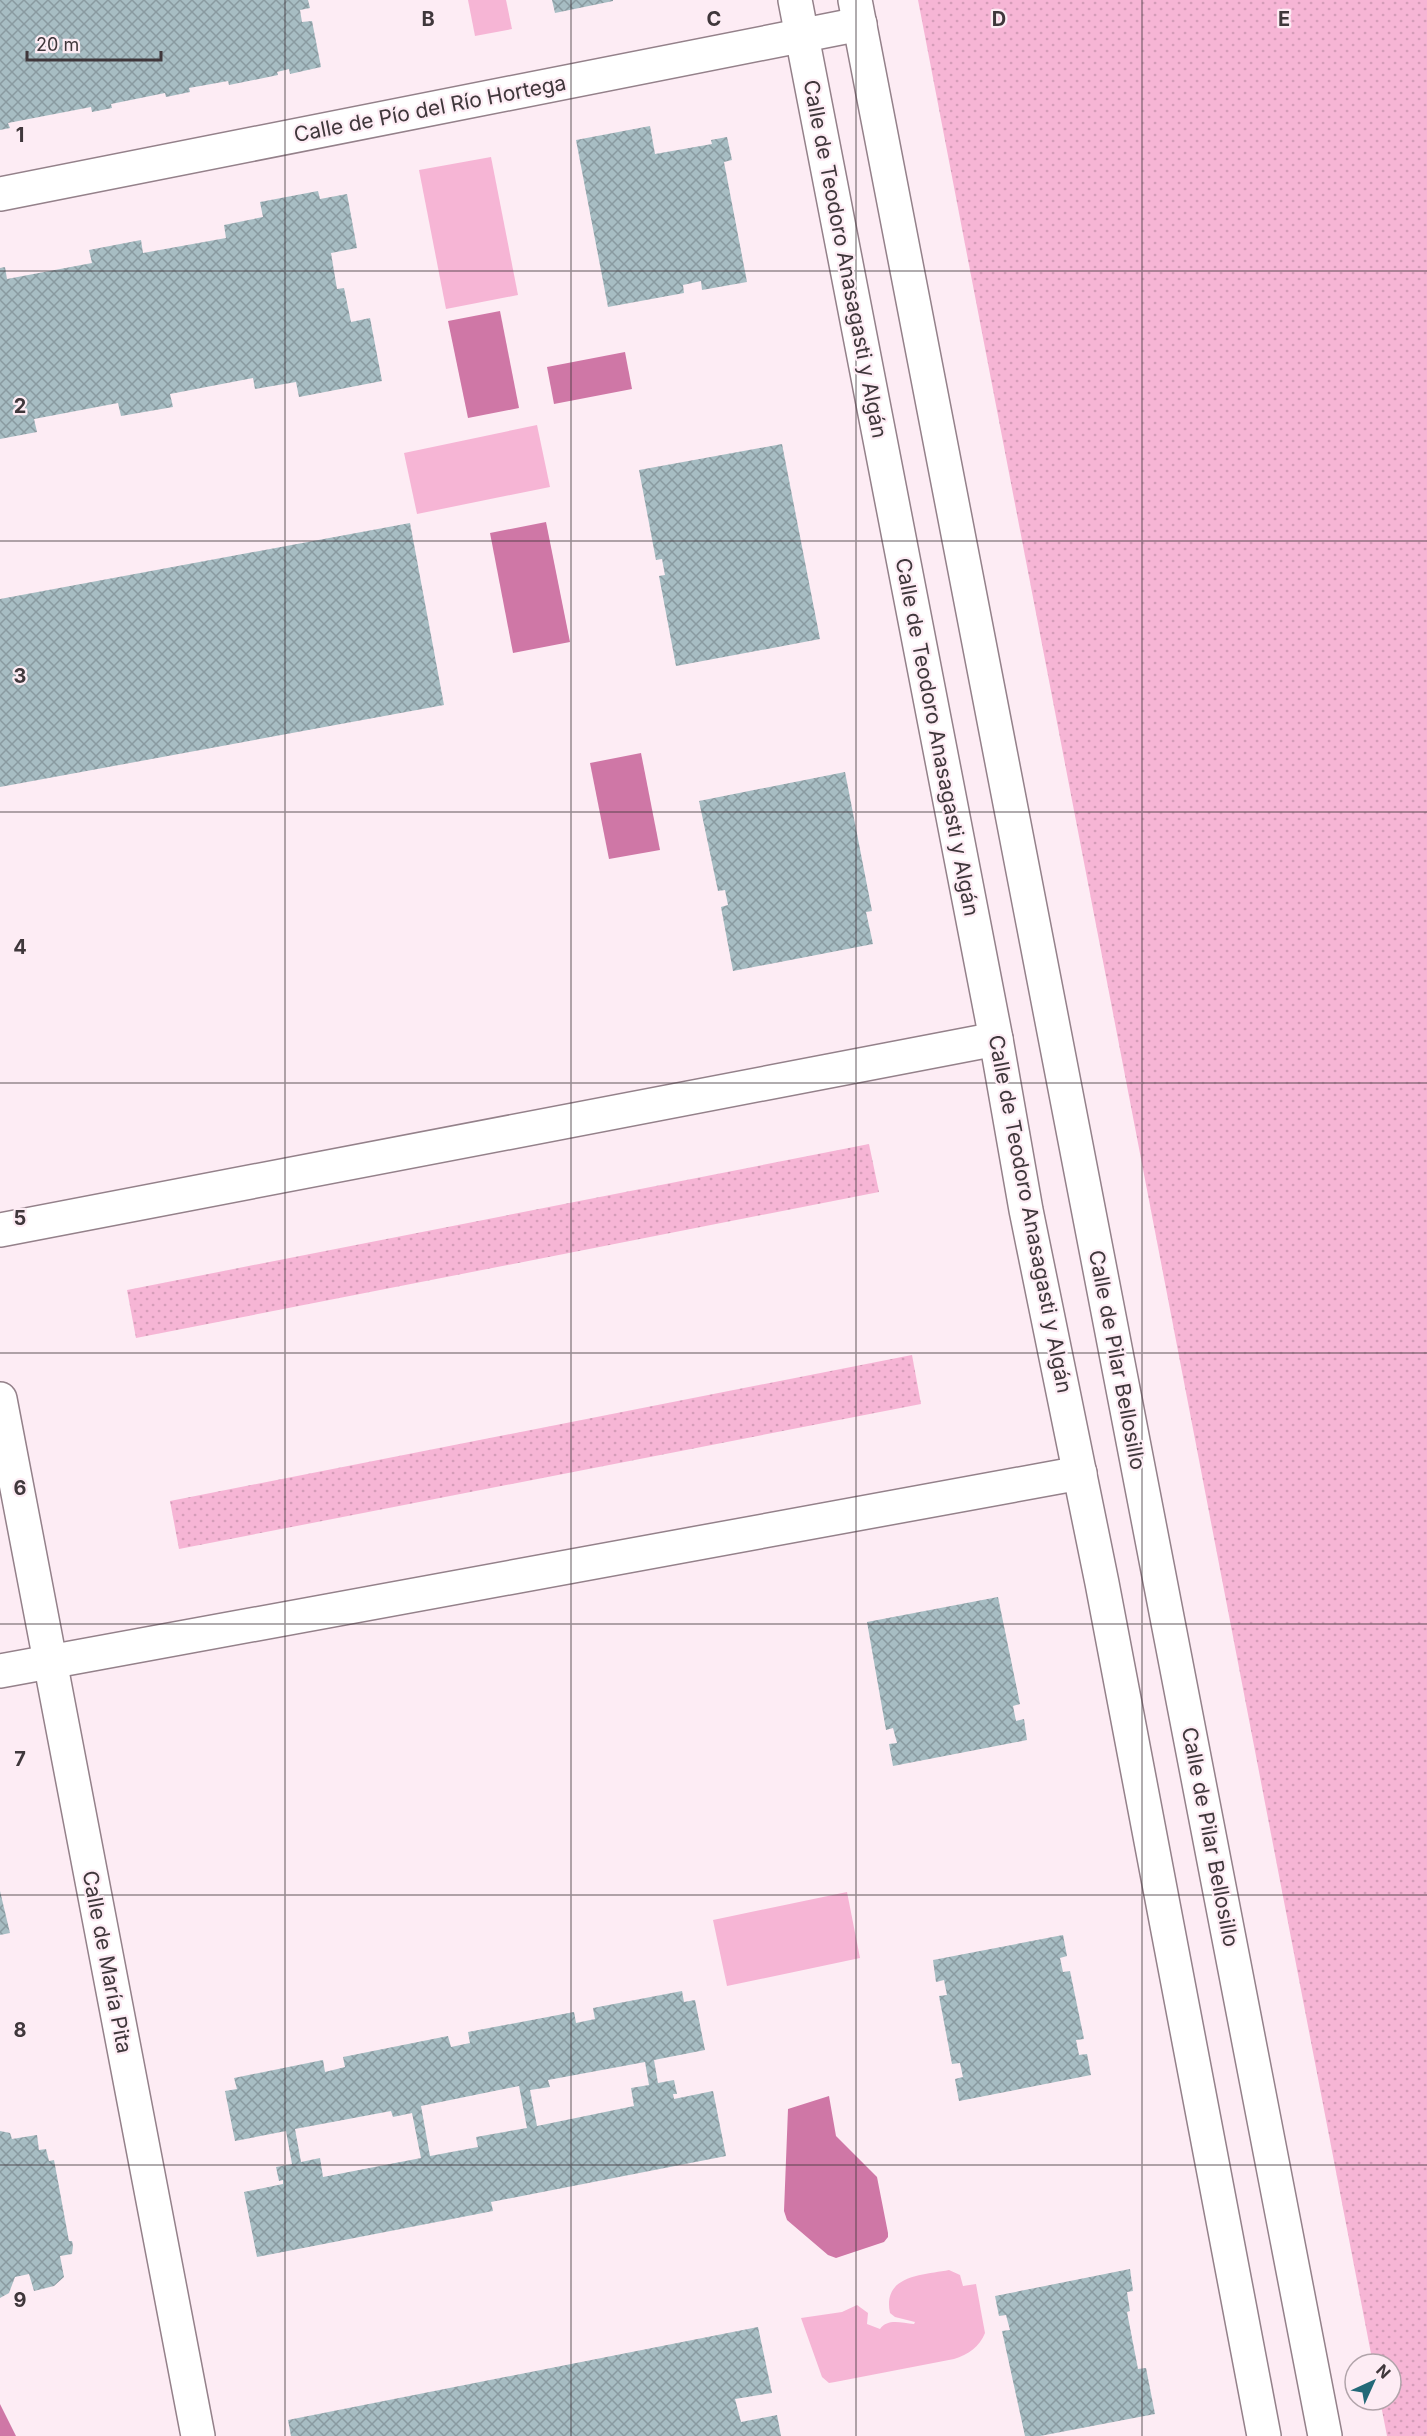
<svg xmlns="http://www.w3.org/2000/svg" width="1427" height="2436" font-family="Inter,sans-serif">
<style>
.grass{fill:url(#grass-dots)}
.park{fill:#f6b5d5}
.water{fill:#cf77a6}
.building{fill:url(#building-cross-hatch);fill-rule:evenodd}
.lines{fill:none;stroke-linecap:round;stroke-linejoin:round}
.minor-casing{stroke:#94818a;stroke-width:36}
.minor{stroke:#fff;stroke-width:33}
.grid{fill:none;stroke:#3f373b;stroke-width:1.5;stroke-opacity:0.55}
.labels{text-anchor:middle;stroke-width:4.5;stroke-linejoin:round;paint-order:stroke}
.street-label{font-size:21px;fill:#3f373b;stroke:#fdecf4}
.grid-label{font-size:20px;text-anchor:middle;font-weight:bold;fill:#3f373b;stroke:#fdecf4;stroke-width:4.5;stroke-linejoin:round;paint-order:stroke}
</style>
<defs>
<pattern id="grass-dots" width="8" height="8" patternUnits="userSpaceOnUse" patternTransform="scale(1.5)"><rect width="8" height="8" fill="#f6b5d5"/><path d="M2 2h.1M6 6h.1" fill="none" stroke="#d49cb8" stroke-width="1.8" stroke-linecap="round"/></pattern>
<pattern id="building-cross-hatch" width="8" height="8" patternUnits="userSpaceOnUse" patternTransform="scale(1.5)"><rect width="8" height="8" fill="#a7bdc3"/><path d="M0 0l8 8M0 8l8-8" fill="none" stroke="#899aa0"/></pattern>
</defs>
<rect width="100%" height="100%" fill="#fdecf4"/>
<!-- grass -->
<g class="grass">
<polygon points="918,0 1427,0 1427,2436 1387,2436 1380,2400 1391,2400 1391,2364 1373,2364"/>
<polygon points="869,1144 879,1192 136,1338 127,1290"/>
<polygon points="912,1355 921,1404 179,1549 170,1501"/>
</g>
<!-- park -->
<g class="park">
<polygon points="468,0 506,0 512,29 475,36"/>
<polygon points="491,157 518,295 446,309 419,170"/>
<polygon points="537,425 550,487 417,514 404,453"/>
<polygon points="847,1892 860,1958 727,1986 713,1920"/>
<path d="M949 2270 960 2275 963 2286 976 2284 985 2333C980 2346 968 2355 954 2359L835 2382 829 2383 822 2377 801 2318 842 2312 857 2305 868 2313 867 2324 880 2329C888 2318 901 2323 914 2324L915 2322 895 2317 890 2313C882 2275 923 2275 949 2270Z"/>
</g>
<!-- water -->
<g class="water">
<polygon points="500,311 519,408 468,418 448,321"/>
<polygon points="625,352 632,389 554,404 547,367"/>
<polygon points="546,522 570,642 513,653 490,533"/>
<polygon points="641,753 660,850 609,859 590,763"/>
<polygon points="829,2096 836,2136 877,2177 888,2233 888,2237 884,2242 836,2258 828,2255 787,2220 784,2211 788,2109"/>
<polygon points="0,2404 16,2436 0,2436"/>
</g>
<!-- building -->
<g class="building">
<polygon points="0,0 308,0 310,8 300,10 302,22 312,21 321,67 290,74 289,69 277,72 278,75 229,85 228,81 189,88 190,92 166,97 165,93 111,104 112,108 92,112 91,107 8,123 10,128 0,130"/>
<polygon points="552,0 613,0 613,1 555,13"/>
<polygon points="650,126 655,154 712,144 711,140 727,137 732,160 724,162 747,282 702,290 701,281 683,285 684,293 608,307 576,140"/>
<polygon points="318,191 320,199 347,194 357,248 331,253 337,289 344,288 351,322 370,318 382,381 299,397 296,382 255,389 253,378 170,394 173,407 121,416 118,403 34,419 37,432 0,439 0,268 5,267 7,279 92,263 89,250 141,240 143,253 226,238 224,225 263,217 260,202"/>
<polygon points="782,444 820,639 676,666 659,576 665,575 662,559 656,560 639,470"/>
<polygon points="410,523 444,705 0,787 0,599"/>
<polygon points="845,772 872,911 866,912 873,944 733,971 721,907 728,905 725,890 718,891 699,801"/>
<polygon points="998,1597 1020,1704 1013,1706 1016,1721 1024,1719 1027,1740 893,1766 889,1744 897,1743 893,1728 886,1730 867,1622"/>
<polygon points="0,1891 10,1933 0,1935"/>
<polygon points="1063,1935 1067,1956 1060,1958 1063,1972 1070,1971 1084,2039 1076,2040 1079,2055 1087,2054 1091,2075 959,2101 955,2079 963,2077 960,2063 952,2064 939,1996 947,1995 944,1980 936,1982 933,1960"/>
<path d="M682 1991 684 2002 695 2000 705 2050 654 2060 658 2083 674 2080 677 2094H673L674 2099 713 2091 726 2156 491 2202 493 2211 257 2257 244 2192 283 2184V2180L279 2181 276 2167 292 2164 286 2131 235 2141 225 2091 237 2089 234 2078 323 2060 325 2072 345 2067 343 2057 448 2036 451 2047 470 2043 468 2032 574 2012 576 2023 595 2019 593 2008ZM645 2062 649 2085 631 2088 634 2106 537 2126 530 2090 550 2087 548 2080ZM519 2086 527 2128 476 2137 478 2147 430 2156 421 2106ZM391 2111 393 2117 412 2113 421 2158 323 2177 320 2158 301 2162 295 2129Z"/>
<polygon points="0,2131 10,2133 12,2139 37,2135 39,2150 46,2149 49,2161 54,2160 69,2241 72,2241 73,2246 72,2254 60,2256 64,2277 54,2286 34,2291 29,2274 15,2277 9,2293 0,2298"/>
<polygon points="1130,2269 1133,2291 1127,2292 1130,2311 1127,2312 1138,2369 1146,2368 1155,2414 1040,2436 1025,2436 1002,2331 1010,2330 1006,2315 999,2316 995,2296"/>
<polygon points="758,2327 772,2393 735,2399 741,2422 777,2415 781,2436 291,2436 288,2420"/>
</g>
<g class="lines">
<defs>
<g id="minor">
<polyline points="795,0 996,1039 1026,1210 1102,1583 1264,2436"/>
<polyline points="855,0 1325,2436"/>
<polyline points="0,194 860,24"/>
<polyline points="0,1230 996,1039"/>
<polyline points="0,1399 198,2436"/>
<polyline points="0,1671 1080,1473"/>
</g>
</defs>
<!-- minor casing -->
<use href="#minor" class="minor-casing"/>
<!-- minor -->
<use href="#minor" class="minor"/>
</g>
<!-- grid -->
<path class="grid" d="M285 0V2436M571 0V2436M856 0V2436M1142 0V2436M0 271H1427M0 541H1427M0 812H1427M0 1083H1427M0 1353H1427M0 1624H1427M0 1895H1427M0 2165H1427"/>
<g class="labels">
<!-- street labels -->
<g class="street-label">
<text transform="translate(430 109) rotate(-11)" y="7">Calle de Pío del Río Hortega</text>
<text transform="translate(845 259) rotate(79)" y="7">Calle de Teodoro Anasagasti y Algán</text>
<text transform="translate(937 737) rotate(79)" y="7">Calle de Teodoro Anasagasti y Algán</text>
<text transform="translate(1030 1214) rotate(79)" y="7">Calle de Teodoro Anasagasti y Algán</text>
<text transform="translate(1117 1360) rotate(79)" y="7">Calle de Pilar Bellosillo</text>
<text transform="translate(1210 1837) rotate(79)" y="7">Calle de Pilar Bellosillo</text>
<text transform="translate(107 1962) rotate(79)" y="7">Calle de María Pita</text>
</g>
</g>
<g class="grid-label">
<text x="428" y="26">B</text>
<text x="714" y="26">C</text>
<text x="999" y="26">D</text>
<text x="1284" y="26">E</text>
<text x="20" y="142">1</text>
<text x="20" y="413">2</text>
<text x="20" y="683">3</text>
<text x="20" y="954">4</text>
<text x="20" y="1225">5</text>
<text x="20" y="1495">6</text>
<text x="20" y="1766">7</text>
<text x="20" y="2037">8</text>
<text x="20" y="2307">9</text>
</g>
<!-- north arrow -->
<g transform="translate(1373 2382) rotate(45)"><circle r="28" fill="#fdecf4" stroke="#b1a4aa" stroke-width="1.5"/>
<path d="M0-4.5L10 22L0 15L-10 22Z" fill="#236978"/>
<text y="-9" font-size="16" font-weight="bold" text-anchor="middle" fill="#3f373b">N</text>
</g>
<!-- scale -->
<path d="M27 51v9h134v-9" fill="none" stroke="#3f373b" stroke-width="3"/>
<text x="36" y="51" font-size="18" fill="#3f373b" stroke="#fdecf4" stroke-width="4.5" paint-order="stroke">20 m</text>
</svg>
